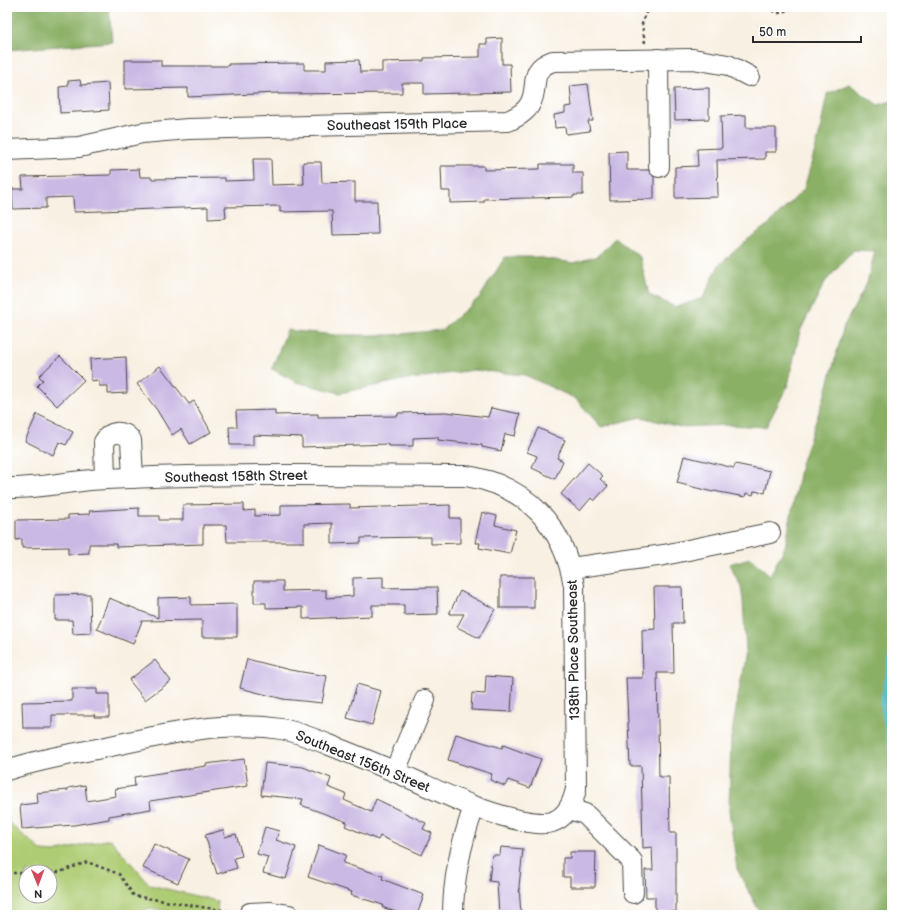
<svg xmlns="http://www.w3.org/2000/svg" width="899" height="922" font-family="'Balsamiq Sans',sans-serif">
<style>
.green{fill:#aecc73;stroke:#6c7c4f;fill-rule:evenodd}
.forest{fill:#8ab065;stroke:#5a6e48}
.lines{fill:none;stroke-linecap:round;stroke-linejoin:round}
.stream{stroke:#56c1d2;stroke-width:4.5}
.building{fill:#cab9e4}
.minor-casing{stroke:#4a4946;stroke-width:22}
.path{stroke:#4a4946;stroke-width:2.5;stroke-dasharray:3 3;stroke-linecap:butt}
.minor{stroke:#fff;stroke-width:20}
.labels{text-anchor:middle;stroke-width:3;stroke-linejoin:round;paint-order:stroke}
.street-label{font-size:14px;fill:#2b2b2b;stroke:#fff}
</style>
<rect width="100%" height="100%" fill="#fff"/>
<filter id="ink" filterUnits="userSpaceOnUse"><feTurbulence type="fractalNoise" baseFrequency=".025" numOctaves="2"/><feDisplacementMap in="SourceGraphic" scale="8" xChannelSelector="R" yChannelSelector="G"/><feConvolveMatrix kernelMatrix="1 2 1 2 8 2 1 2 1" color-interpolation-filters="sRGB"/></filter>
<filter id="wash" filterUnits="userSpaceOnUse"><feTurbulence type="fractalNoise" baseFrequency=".012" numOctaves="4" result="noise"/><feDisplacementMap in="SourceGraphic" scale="16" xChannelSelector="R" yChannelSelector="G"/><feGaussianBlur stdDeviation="0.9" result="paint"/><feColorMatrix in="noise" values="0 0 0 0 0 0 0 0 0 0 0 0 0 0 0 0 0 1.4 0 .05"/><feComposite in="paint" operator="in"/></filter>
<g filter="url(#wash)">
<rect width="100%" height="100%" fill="#f8f0e2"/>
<!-- green -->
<path class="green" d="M7 821 42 851 54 852 110 839 150 885 217 901 218 915H191L149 908 139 915H7ZM26 872H50V896H26Z"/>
<!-- forest -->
<g class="forest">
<polygon points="7,7 109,7 112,42 7,50"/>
<polygon points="849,84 878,105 892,101 892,915 765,915 758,909 737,869 729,810 731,738 746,651 743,601 741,586 729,564 750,558 770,575 785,547 801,464 827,389 844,326 867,283 875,251 854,250 825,282 800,331 788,385 766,427 729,425 680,427 641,417 601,427 576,399 525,375 473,370 404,380 340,393 296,382 272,369 287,330 335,335 391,335 442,330 480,297 505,257 537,257 573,263 598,256 615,238 640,257 649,295 676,307 703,298 719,265 747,240 769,224 804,189 819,136 827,94"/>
</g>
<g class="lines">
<!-- stream -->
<polyline class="stream" points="892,653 882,704 892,752"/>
</g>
<g id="blocks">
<!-- building -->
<g class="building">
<polygon points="502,38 502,64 510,64 511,92 424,94 424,83 402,83 402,93 278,94 278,93 188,97 188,88 125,89 125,60 161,60 161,66 229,66 228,64 304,63 304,70 326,70 326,61 359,60 360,72 382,72 382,62 424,61 424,58 480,57 480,44 487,44 487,39"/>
<polygon points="80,80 81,85 108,83 109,110 60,113 59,87 68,86 68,81"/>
<polygon points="588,84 593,121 588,121 590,131 566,134 565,127 555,128 554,115 565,113 565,107 572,106 570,86"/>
<polygon points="709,88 709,119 675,120 674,89"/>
<polygon points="746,115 746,128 776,128 776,152 765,152 765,159 717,160 718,197 675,198 675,167 698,166 697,149 722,148 721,116"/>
<polygon points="627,151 627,170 648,170 654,177 654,199 610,200 609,152"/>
<polygon points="253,159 271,159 272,185 304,184 303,162 321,162 322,183 355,182 355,201 377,201 378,234 333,235 332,211 280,212 280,206 225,207 226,218 208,219 208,207 74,212 73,197 46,198 46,208 13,209 12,189 23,189 22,177 111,175 111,170 139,169 140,177 151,177 151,179 225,178 225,181 254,180"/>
<polygon points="540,164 573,164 573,173 583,173 583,195 574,195 574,197 484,199 484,202 450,203 450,191 442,191 441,166 484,166 484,170 540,169"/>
<polygon points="60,356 84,380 57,406 37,386 43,380 39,376"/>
<polygon points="126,357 127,393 108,394 108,386 99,386 99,380 91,381 90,359"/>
<polygon points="160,366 189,404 194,401 211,432 190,444 181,429 172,435 157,410 137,384"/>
<polygon points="491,408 520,414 515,436 505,434 501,451 482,447 482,445 438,440 438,437 413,438 413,446 388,446 388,444 302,447 302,437 253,435 253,445 230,445 229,427 237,427 236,411 275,410 275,415 318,414 318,417 398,416 398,413 446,412 488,417"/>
<polygon points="37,414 73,432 66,445 59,442 53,455 25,441"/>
<polygon points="538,428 565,440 557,458 563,461 555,479 532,468 537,456 527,452"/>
<polygon points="684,456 734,468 735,464 770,471 765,493 754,491 753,495 746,493 745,497 714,491 713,492 677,483"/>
<polygon points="588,463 603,476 600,479 608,486 594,501 591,498 580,511 561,494"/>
<polygon points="244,504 244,511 255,510 255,516 281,515 281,505 350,504 350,508 450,505 450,518 460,518 460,543 431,544 431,537 361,538 361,543 332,544 332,523 304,524 304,542 227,542 226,525 203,525 203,544 116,547 116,544 89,544 89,553 68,554 68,547 22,548 22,539 16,540 16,520 68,519 68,515 90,514 89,511 139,508 139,516 159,516 159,520 183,520 183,505"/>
<polygon points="482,512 497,516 495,525 516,530 510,554 479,548 480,543 475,543"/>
<polygon points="383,577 383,588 437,587 438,614 404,615 404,605 372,605 372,616 303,619 303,607 266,608 266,603 254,603 254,581 283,581 283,591 326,590 326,598 353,596 353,578"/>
<rect x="500" y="577" width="34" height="31"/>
<polygon points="654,587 682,587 683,623 673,623 674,673 657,673 659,777 669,777 670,833 676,833 676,912 655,912 655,897 646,897 645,870 653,870 652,847 643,848 641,766 630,766 626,678 643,678 642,630 655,629"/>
<polygon points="460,591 495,609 479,638 457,627 464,614 449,614"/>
<polygon points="90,594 91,633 73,634 72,620 55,620 55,595"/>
<polygon points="191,597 191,605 237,604 237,637 202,637 202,620 142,621 133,644 97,629 109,598 158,618 158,598"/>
<polygon points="247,659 290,670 327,676 322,703 283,699 240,688"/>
<polygon points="155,660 171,681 145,700 129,680"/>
<polygon points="486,676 513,678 511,712 471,710 472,693 485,694"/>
<polygon points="357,684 381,691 372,725 347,718"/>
<polygon points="72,689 97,689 97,694 109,694 109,717 94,717 95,715 52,715 52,728 23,728 22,702 72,701"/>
<polygon points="456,734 502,748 503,745 541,759 530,788 508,780 505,786 490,780 492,774 448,760"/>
<polygon points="244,759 248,786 150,801 151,809 109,816 109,819 74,825 22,829 20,805 38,803 37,793 68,790 68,788 85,785 87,801 116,796 115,789 135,786 134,777 206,766 206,764"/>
<polygon points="265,763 303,767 331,778 328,787 346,794 344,800 371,812 376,799 426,823 423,829 432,833 422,855 380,836 378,840 345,826 347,822 301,805 303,799 261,795"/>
<polygon points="265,827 279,831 276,840 296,847 286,879 263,873 268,857 257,854"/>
<polygon points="223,830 225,837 236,834 242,856 234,858 237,868 217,874 205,835"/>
<polygon points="154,844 189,859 178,883 143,868"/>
<polygon points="319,845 346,855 343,863 383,876 382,879 424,895 417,915 404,915 382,907 383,905 351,895 352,892 308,877"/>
<polygon points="501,847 523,849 519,886 521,915 499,915 497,882 489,881 492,855 500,855"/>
<polygon points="570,852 596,852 595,887 570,887 570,877 563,877 563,858 570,858"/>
</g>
</g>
</g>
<g filter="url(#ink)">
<use href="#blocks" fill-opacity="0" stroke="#4a4946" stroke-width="1"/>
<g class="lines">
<defs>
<g id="minor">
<polyline points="658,59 659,167"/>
<path d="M7 150 79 147 142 133 188 129 508 121C517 117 526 112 530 104 540 86 527 70 553 61L693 59 728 65 749 76"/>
<path d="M105 479 104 442C111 430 123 430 131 440L133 478"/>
<path d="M7 488C40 489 73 480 106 479 226 473 346 475 466 476 526 485 564 526 574 586L576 789C573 803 567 817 552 822 541 825 530 822 519 820 482 812 449 796 416 781 392 770 367 760 342 750 324 743 300 732 281 729 222 720 161 735 102 748 70 754 38 760 7 770"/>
<polyline points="571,568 664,555 770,533"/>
<polyline points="395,771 425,700"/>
<polyline points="569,809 585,814 632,861 633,893"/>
<polyline points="250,913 271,912 289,915"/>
<path d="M453 915C453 877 461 843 474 807"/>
</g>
</defs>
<!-- minor casing -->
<use href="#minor" class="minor-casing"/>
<!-- path -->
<g class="path">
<polyline points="761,7 779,13 796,7"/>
<polyline points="645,43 642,24 648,7"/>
<polyline points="50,872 60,872 87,862 119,874 134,896 233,912"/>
<polyline points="7,873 26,873"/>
</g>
<!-- minor -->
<use href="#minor" class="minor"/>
</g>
</g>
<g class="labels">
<!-- street labels -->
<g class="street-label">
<text transform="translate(397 124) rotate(-1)" y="5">Southeast 159th Place</text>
<text transform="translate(236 476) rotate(-1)" y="5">Southeast 158th Street</text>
<text transform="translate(573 650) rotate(-91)" y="5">138th Place Southeast</text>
<text transform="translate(363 761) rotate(22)" y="5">Southeast 156th Street</text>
</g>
</g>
<!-- margin -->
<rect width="899" height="922" fill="none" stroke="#fff" stroke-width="24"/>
<!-- north arrow -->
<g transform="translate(38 884) rotate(179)"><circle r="19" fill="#ffffff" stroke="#aaaaaa"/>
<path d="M0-3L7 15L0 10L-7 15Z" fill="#d1495b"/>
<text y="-6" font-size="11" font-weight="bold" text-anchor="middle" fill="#2b2b2b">N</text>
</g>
<!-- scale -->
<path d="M753 36v6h108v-6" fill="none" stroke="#2b2b2b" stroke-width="2"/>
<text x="759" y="36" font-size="12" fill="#2b2b2b" stroke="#ffffff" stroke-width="3" paint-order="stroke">50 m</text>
</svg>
